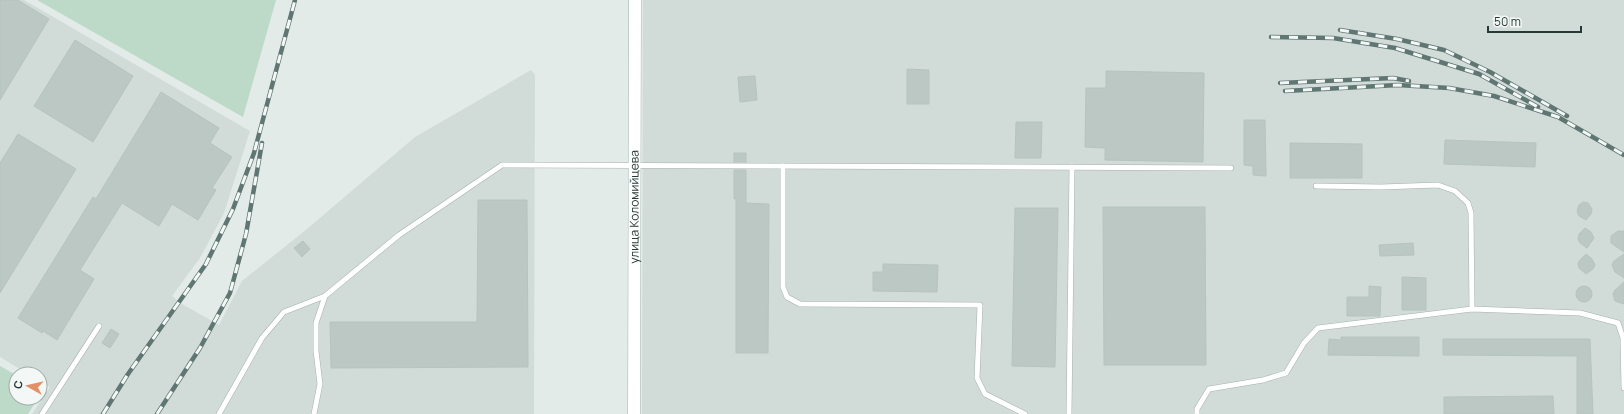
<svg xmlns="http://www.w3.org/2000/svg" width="1624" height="414" font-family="Manrope,sans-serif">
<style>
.built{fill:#d1dbd7}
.green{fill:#bddac8}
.building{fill:#bbc8c4;stroke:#b6c4bf}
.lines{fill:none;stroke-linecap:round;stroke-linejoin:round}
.lane-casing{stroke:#a5b2af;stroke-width:6}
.secondary-casing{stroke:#a2b6b0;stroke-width:13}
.lane{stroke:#fff;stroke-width:5}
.secondary{stroke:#fff;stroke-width:12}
.rail-casing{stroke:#5f7672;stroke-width:4.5}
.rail{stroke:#f3f8f6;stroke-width:3;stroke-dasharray:9;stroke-linecap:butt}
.labels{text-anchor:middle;stroke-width:4;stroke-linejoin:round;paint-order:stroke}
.street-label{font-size:12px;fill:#243a36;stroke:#f3f8f6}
</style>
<rect width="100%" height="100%" fill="#e2ebe8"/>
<!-- built -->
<g class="built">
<polygon points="0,0 24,0 250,131 224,213 200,258 172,296 182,304 219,325 242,281 307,229 415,137 531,70 535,75 534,414 32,414 50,387 40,381 40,374 28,374 0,357"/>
<polygon points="643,0 1624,0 1624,414 642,414"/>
</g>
<!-- green -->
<g class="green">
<polygon points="37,0 276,0 243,117"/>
<polygon points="0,366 16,375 16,398 38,398 28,414 0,414"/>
</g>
<!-- building -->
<g class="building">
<polygon points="0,0 18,0 49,19 0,100"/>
<polygon points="75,40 133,76 93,142 34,106"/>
<polygon points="907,69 929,70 929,104 907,104"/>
<polygon points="1106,71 1204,73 1203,162 1105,160 1105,148 1085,147 1086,88 1106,88"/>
<polygon points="755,76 757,100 740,102 738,77"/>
<polygon points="161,92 219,128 210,143 232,157 212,188 216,190 198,220 172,204 159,226 122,203 80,270 94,279 57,340 43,331 42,333 18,318 93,197 96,199"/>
<polygon points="1244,120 1265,120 1266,176 1253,175 1253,166 1244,165"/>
<polygon points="1016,122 1042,122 1041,158 1015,158"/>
<polygon points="18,134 76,169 0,293 0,163"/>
<polygon points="1445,140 1536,143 1535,167 1444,164"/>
<polygon points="1290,143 1362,144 1362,178 1290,178"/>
<rect x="734" y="153" width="12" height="9"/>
<polygon points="734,170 746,170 746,203 769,204 768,353 736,353 736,199 734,199"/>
<polygon points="478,200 527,200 528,367 331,368 330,322 477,322"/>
<polygon points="1583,202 1588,203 1592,209 1591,214 1586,220 1579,216 1577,211 1579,205"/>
<polygon points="1103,207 1205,207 1206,365 1104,365"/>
<polygon points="1015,208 1058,208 1055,367 1012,366"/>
<polygon points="1585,228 1591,232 1594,238 1587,248 1580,243 1578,239 1579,234"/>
<polygon points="1618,231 1624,231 1624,252 1611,243 1611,236"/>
<polygon points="303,241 310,249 302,257 294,248"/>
<polygon points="1413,243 1414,255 1380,256 1379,245"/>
<polygon points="1586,254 1592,259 1595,265 1593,269 1586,274 1579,268 1578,263 1581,259"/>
<polygon points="1624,254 1624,278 1615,272 1612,265 1614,261"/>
<polygon points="883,264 938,265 937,292 873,291 873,272 883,272"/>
<polygon points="1402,277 1426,278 1426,310 1402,310"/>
<polygon points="1624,282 1624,304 1615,301 1613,294 1615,290"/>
<polygon points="1369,286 1381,287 1380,316 1347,316 1347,297 1369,297"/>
<circle cx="1584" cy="294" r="8"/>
<polygon points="111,329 119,334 110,348 102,343"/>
<polygon points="1341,337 1419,337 1419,356 1328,355 1329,339 1341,340"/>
<polygon points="1443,339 1590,339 1593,414 1577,414 1577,356 1443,355"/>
<polygon points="1553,396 1554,414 1444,414 1444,397"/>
</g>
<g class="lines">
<defs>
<g id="lane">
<polyline points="783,166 783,287 787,297 800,304 980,305 977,378 985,394 1025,414"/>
<polyline points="1316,186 1381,187 1438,185 1455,191 1468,203 1471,213 1472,309"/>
<polyline points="42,414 99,326"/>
<polyline points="219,414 262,338 284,312 325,296 399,235 502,165 1231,168"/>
<polyline points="314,414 320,384 316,351 316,323 325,296"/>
<polyline points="1069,414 1072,167"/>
<polyline points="1197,414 1197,409 1209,389 1263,380 1286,373 1304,343 1318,328 1472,309 1580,313 1618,323 1623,338 1624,388"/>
</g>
<g id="secondary">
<path id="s1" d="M634 414 635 0"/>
</g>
</defs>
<!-- lane casing -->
<use href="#lane" class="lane-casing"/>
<!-- secondary casing -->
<use href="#secondary" class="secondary-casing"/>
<!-- lane -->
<use href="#lane" class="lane"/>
<!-- secondary -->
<use href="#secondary" class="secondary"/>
<defs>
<g id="rail">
<polyline points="1340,30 1397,39 1444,50 1490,72 1567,116"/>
<polyline points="1271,37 1333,38 1395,48 1479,74 1538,107"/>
<polyline points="1280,83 1393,78 1409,81"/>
<polyline points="1285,91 1398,85 1449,88 1494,96 1558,117 1624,155"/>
<polyline points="103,414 128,374 206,264 233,209 254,153 295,0"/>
<polyline points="157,414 200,348 230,293 246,234 262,143"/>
</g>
</defs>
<!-- rail casing -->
<use href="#rail" class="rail-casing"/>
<!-- rail -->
<use href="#rail" class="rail"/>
</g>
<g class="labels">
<!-- street labels -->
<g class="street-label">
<text dy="4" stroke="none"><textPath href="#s1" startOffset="207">улица Коломийцева</textPath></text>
</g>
</g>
<!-- north arrow -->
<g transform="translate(28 386) rotate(278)"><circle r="19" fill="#f3f8f6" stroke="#a0aca9"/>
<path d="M0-3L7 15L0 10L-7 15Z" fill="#e49067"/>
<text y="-6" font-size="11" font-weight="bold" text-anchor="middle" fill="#243a36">С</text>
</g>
<!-- scale -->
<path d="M1488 26v6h93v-6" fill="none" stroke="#243a36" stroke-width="2"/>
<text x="1494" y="26" font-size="12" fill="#243a36" stroke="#f3f8f6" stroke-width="3" paint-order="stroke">50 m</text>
</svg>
